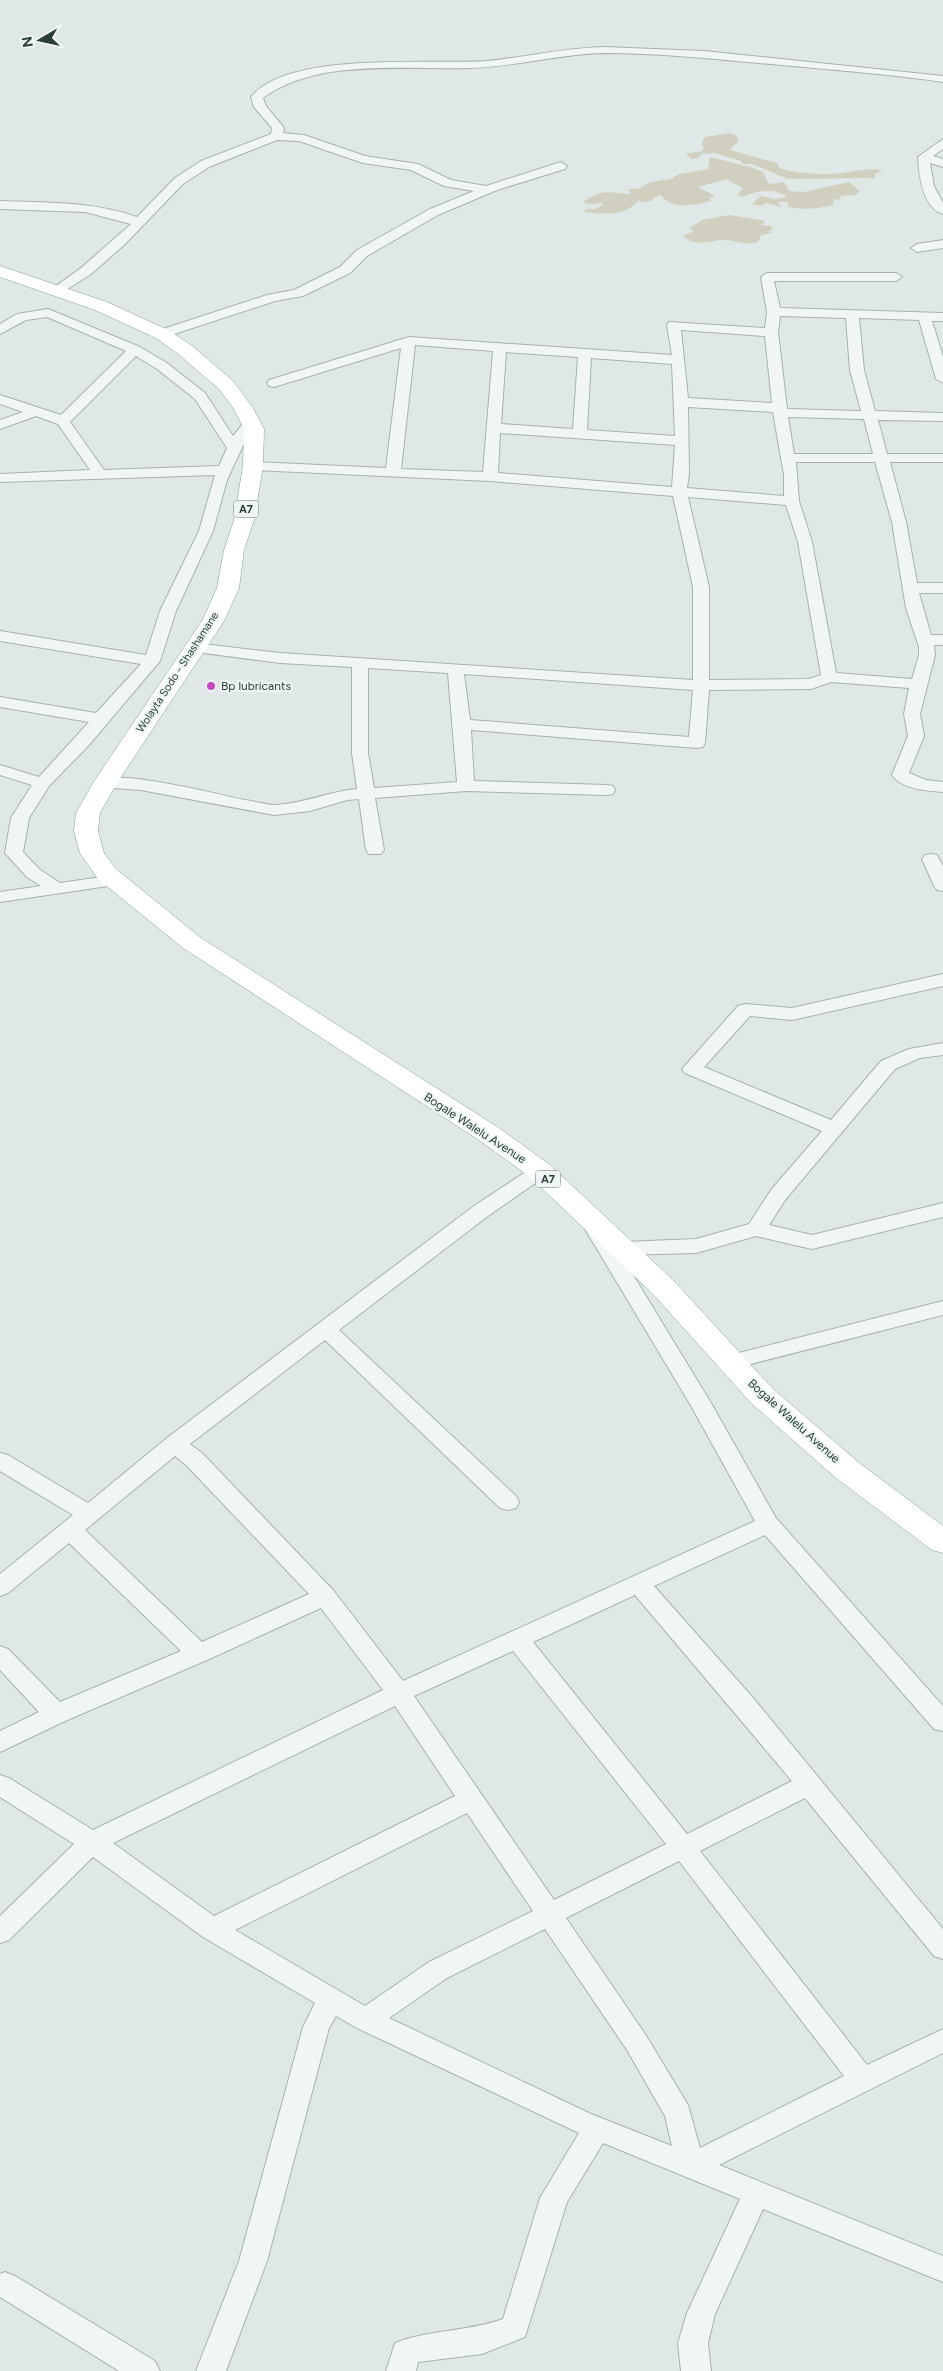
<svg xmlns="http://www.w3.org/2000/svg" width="943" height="2371" font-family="Figtree,sans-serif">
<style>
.green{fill:#d1d0c0}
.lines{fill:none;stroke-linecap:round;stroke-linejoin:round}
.street-casing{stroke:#a5b2af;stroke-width:2}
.highway-casing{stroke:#879e99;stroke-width:1}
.street{fill:#f1f6f5;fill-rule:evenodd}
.highway{fill:#fff;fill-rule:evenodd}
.poi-dot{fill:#c848c2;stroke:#eef5f4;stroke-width:2}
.labels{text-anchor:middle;stroke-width:4.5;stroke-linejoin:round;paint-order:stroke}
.shield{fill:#eef5f4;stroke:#647572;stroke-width:1}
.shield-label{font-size:11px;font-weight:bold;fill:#293e3a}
.far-street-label{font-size:11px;fill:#293e3a;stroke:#eef5f4}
.poi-label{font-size:12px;fill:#293e3a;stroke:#eef5f4;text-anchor:start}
.street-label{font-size:12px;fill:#293e3a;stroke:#eef5f4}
</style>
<rect width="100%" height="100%" fill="#dfe8e6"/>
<!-- green -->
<g class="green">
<path d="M730 133 737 136 738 141 730 150 777 163 780 168C797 174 824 175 843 173 856 171 870 168 883 170L875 174V178L788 179 752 164H743L741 161 715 153 701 154 698 158 691 159 686 153 700 152 704 149 702 143 705 137Z"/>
<path d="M710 157 750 167 763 172 769 184 784 182 789 191 804 192 849 182 860 191 855 195 840 196 841 200 834 199 833 205C818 209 802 210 788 207V202H778L781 207 766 203 761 206 752 204 761 196 775 199 787 197C775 187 756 191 742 197L737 195 743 188 726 179 698 187 715 196 710 198 711 201C697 205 669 210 661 195 649 198 654 205 638 201 624 217 604 214 584 212L586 209H595L603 205 602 203 588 204 583 202C603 188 608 193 631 194L628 189H638L651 182 671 179 679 174 708 169Z"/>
<path d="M729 215 762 220 765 221 761 225 771 226 773 230 769 231 772 233 761 235 758 242C742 246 737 240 722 240 710 241 694 247 683 236L694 231 690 228 702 220Z"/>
</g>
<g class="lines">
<defs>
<g id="street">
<path d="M604 47 704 51 943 76V82C890 74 835 70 781 65 723 60 663 53 604 53 559 54 514 67 469 68 405 70 317 58 263 98L266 106 284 128 283 133 304 135 365 156 418 164 451 180 486 186 561 162 567 166 565 169 497 190 438 215 367 256 350 273 303 296 275 301 162 338 155 334 157 331 267 295 294 290 340 267 357 250 430 209 474 191 444 186 411 170 363 163 299 141 277 140 209 167 183 184 124 245 91 274 58 295 51 291 53 288 81 268 131 224 85 212 0 209V201C47 203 92 201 137 217L175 178 201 161 271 134 272 128 254 107 251 97C289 50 431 65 487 61 526 57 565 48 604 47Z"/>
<path d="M943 139V149L933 156 943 159V167L930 163 934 186 943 203V214C922 208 919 174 918 157Z"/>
<polygon points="943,240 943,248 917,252 911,248 917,244"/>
<path d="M767 273H896L902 277 896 281H774L780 308 943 313V321H932L943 357V383L936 379 919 320 859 318 864 370 875 411 943 413V421L878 420 887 454H943V462H890L906 522 917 583H943V593H919L931 635H943V645H934L935 655 920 714 924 736 909 773 926 780 943 782V792C928 791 901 789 892 775L908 736 904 714 909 688 831 682 811 689 709 690 705 743 703 747 697 748 471 730 474 781 607 785 613 786 615 790 613 794 607 795 466 791 375 798 384 850 381 854H369L366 850 359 799 347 800 310 811 274 815 141 790 99 787 97 783 99 779C130 772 211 793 245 800 255 801 266 805 275 805 304 804 329 791 357 789L352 753V667L280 663 188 651 186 648 194 643 280 653 693 680V587L673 496 490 481 253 470 246 466 253 462 386 468 401 348 274 387 269 386 267 383 269 380 409 337 672 355 667 325 669 322 765 328 767 312 761 277ZM780 316 846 318 850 370 861 411 787 409 778 332ZM681 330 765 336 772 403 688 398ZM415 345 493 351 483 472 401 469ZM506 352 578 357 573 429 501 424ZM591 358 672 364 675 436 587 430ZM688 407 773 412 784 475V496L687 488 689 473ZM788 417 864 419 873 454H794ZM500 433 675 445 672 487 498 473ZM796 462H875L892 522 906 608 919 647V655L912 679 836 673 812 542 799 501ZM688 497 786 505 798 542 821 675 809 679 709 680V587ZM368 668 448 673 457 782 374 788 368 753ZM464 674 693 690 689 737 470 720Z"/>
<path d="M48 309 140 347 167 363 205 393 233 436 246 420H256L258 423 247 437 227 480 213 531 176 611 160 661 89 745 49 786 29 818 23 852 39 869 60 883 115 875 121 876 124 880 121 884 115 885 0 902V892L41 886 27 877 5 853 11 818 32 785 0 775V765L39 777 89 722 0 707V697L96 713 141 664 0 641V631L146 655 160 611 199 531 215 475 0 482V474L90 470 58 424 36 416 0 429V420L23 412 0 404V395L61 415 126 351 47 317 26 320 0 334V324L17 314ZM136 356 157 369 195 399 227 448 219 466 104 470 70 422Z"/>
<polygon points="931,854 937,855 943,866 943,891 937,890 934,886 922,859 925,855"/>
<path d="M943 974V986L792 1020 750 1016 704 1067 831 1120 881 1061 909 1049 943 1043V1055L920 1058 895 1069 785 1200 769 1225 812 1235 943 1203V1217L812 1249 756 1236 696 1253 621 1255 711 1403 776 1518 943 1706V1731L934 1729 765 1535 654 1586 754 1699 943 1929V1959L934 1956 805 1798 700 1851 867 2065 943 2029V2053L719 2165 943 2256V2282L763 2209 715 2314 708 2343 711 2371H681L678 2343 687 2313 740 2199 603 2143 567 2202 525 2337 482 2354 418 2362 416 2371H386L395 2343C431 2329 467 2332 503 2319L540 2198 579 2133 357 2028 336 2016 329 2028 267 2261 226 2371H196L239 2261 303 2027 315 2003 203 1937 93 1857 9 1940 0 1943V1916L74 1844 0 1797V1775L9 1778 93 1830 383 1690 321 1608 207 1660 65 1721 0 1752V1731L39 1712 0 1670V1646L8 1649 60 1702 181 1651 69 1543 8 1593 0 1596V1574L73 1515 0 1471V1453L8 1455 88 1503 167 1438 474 1206 533 1167 540 1165 547 1167 550 1171 547 1175 488 1216 339 1330 516 1496 519 1502 516 1508 508 1510 500 1508 325 1340 190 1444 202 1453 333 1590 403 1681 755 1521 690 1404 585 1229 588 1224 595 1222 602 1224 616 1246 624 1242 696 1239 749 1224 771 1190 822 1131 685 1073 682 1069 738 1006 745 1004 792 1008ZM175 1456 186 1465 309 1594 202 1642 85 1530ZM635 1595 792 1781 687 1834 533 1642ZM513 1651 666 1844 554 1900 414 1696ZM395 1706 455 1796 214 1916 113 1843ZM467 1813 533 1911 429 1962 365 2006 235 1930ZM679 1861 844 2076 700 2148 688 2105 645 2034 566 1918ZM545 1929 627 2050 665 2116 672 2146 591 2114 389 2018 447 1978Z"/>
<polygon points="943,1301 943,1315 731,1369 723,1367 720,1362 723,1357 731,1355"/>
<polygon points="5,2272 15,2276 155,2361 160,2371 119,2371 0,2297 0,2274"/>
</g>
<polygon id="highway" points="0,266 107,302 168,330 191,345 233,381 253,408 264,429 263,466 254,520 244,550 239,588 224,621 117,783 100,813 98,831 104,853 116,869 201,938 499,1128 550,1165 673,1280 773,1389 858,1462 943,1526 943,1553 932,1550 836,1478 751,1403 653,1294 530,1177 479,1140 183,948 98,879 80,853 74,831 76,813 93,783 202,621 217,588 224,550 234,520 243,466 244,429 234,409 219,389 177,353 156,338 95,310 0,277"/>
</defs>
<!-- street casing -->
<use href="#street" class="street-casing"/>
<!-- highway casing -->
<use href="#highway" class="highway-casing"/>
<!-- street -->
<use href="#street" class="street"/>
<!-- highway -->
<use href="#highway" class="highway"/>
</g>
<!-- markers -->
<circle class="poi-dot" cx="211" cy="686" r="5"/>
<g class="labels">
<!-- shield labels -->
<g class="shield">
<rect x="233.5" y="500.5" width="25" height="17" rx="4"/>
<rect x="535.5" y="1170.5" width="25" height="17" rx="4"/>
</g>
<g class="shield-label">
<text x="246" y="513">A7</text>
<text x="548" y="1183">A7</text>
</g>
<!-- far-street labels -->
<g class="far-street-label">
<text transform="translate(177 672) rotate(-57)" y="4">Wolayta Sodo - Shashamane</text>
</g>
<!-- poi labels -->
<g class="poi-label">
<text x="221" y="690">Bp lubricants</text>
</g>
<!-- street labels -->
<g class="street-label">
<text transform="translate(475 1128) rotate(33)" y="4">Bogale Walelu Avenue</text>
<text transform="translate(794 1421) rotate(42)" y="4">Bogale Walelu Avenue</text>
</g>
</g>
<!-- north arrow -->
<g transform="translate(40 40) rotate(261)" stroke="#eef5f4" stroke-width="4" paint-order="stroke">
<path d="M0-4L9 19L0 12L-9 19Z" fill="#293e3a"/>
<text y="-8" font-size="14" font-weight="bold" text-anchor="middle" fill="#293e3a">N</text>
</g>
</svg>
